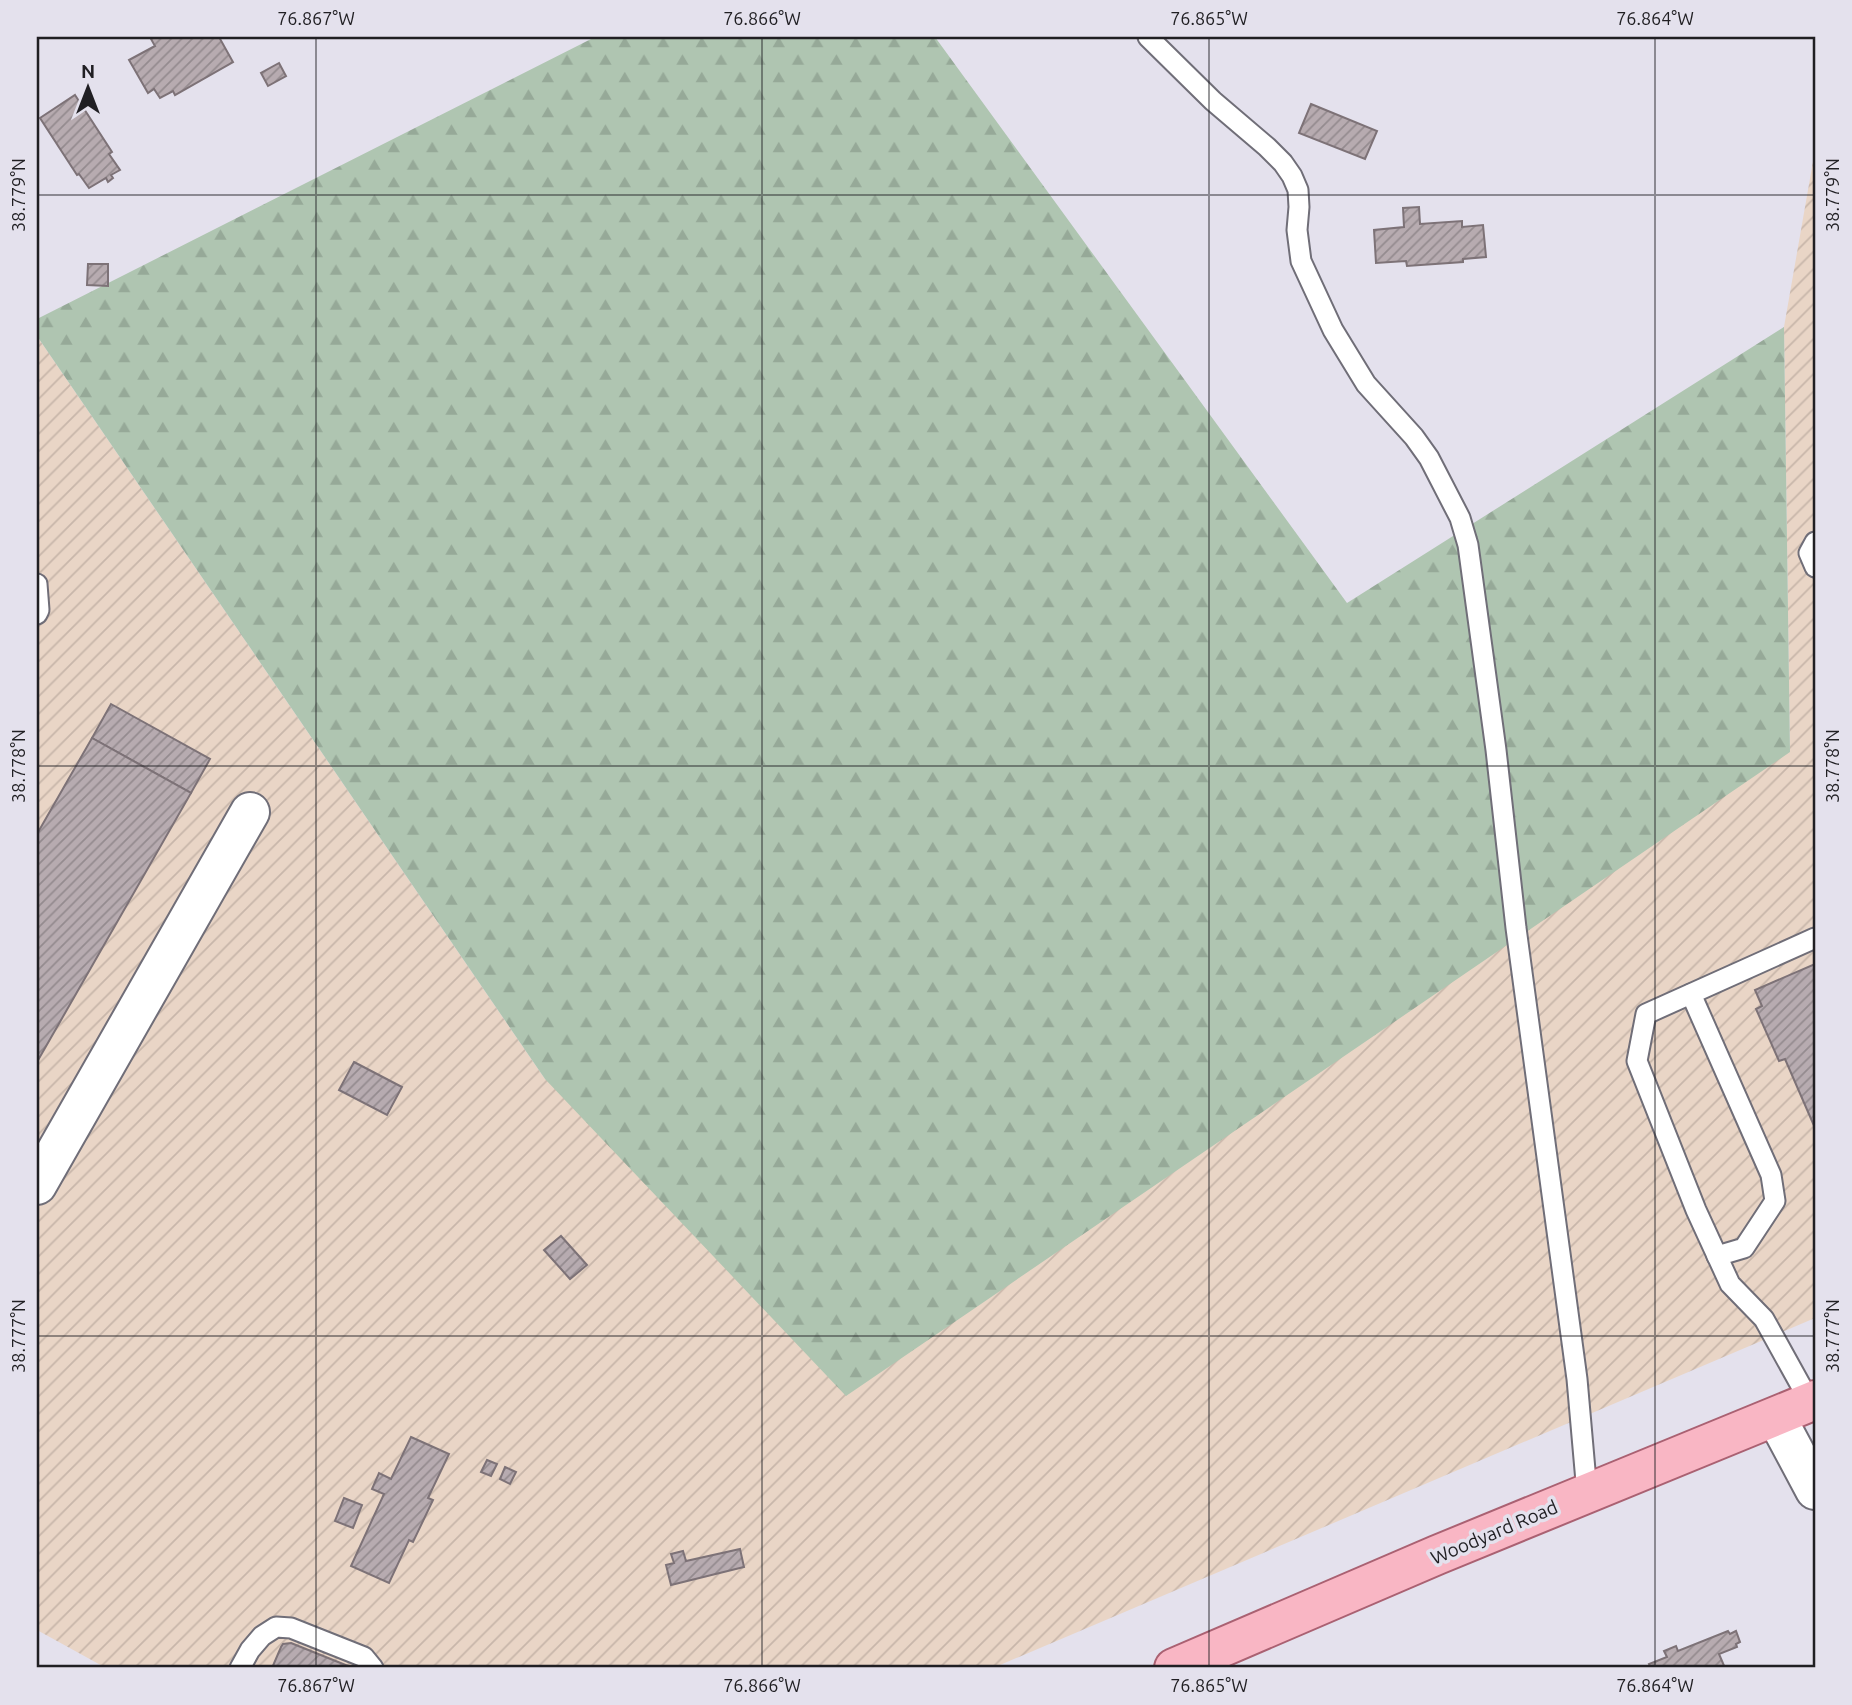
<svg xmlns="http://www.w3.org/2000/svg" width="1852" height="1705" font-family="Ubuntu,sans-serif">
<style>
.industrial{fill:url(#industrial-furrows)}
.forest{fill:url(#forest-firs)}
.building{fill:url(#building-hatch);stroke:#7d7277;stroke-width:2}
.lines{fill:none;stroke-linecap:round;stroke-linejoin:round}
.lane-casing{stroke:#706e78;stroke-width:23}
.street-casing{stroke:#706e78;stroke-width:42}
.primary-casing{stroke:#aa6172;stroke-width:42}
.lane{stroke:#fff;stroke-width:19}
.street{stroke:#fff;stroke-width:38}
.primary{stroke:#f9b6c4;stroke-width:38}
.ticks{fill:none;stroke:#201f23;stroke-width:2;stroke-opacity:0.45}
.labels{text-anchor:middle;stroke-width:7;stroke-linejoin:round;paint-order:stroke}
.street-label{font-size:19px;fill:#201f23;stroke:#e4e1ed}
.neatline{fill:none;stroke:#201f23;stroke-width:2.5}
.ticks-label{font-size:18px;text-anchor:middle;fill:#201f23}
</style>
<defs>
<pattern id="industrial-furrows" width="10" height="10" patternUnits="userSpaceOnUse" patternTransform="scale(1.75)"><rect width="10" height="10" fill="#e9d5c6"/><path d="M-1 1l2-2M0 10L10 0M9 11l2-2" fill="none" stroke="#c8b6aa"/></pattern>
<pattern id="forest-firs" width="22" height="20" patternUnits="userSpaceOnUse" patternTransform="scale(1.75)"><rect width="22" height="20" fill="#afc5b1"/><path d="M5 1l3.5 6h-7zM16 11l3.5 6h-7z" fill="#96a998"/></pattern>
<pattern id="building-hatch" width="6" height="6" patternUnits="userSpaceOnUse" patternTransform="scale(1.75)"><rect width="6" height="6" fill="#b7abb0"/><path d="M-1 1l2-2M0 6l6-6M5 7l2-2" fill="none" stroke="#948b8f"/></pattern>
</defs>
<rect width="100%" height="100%" fill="#e4e1ed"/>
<!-- industrial -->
<polygon class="industrial" points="1815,150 1815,1318 993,1668 106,1668 37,1630 37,336 545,1079 1790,752 1784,327"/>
<!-- forest -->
<polygon class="forest" points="595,37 935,37 1347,603 1784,327 1790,752 846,1396 545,1079 37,336 37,319"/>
<!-- building -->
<g class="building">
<polygon points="155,37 219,37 233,62 175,95 173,91 160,98 154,89 148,93 129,60 155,46 151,39"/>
<polygon points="279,63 286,76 268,86 261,73"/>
<polygon points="75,95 112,152 109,154 120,170 111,175 113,178 108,182 106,178 89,188 79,174 77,175 40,118"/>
<polygon points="1311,104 1377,131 1365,159 1299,133"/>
<polygon points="1419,207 1420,224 1462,221 1462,227 1483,225 1486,257 1463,259 1463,262 1407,266 1406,261 1376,263 1374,230 1404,227 1403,208"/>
<polygon points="88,264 108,264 108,286 87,285"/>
<polygon points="111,704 210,759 191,793 92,738"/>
<polygon points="92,738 191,793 37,1062 37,834"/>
<polygon points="1815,964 1815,1128 1785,1059 1779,1061 1756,1009 1762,1006 1755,990"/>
<polygon points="354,1062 402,1087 387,1115 339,1090"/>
<polygon points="561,1236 587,1265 570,1279 544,1250"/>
<polygon points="411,1437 449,1454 428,1498 433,1500 413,1542 409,1540 389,1583 351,1566 384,1494 372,1489 379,1473 391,1479"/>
<polygon points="487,1460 497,1464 491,1476 481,1472"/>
<polygon points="505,1467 516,1472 510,1484 500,1479"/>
<polygon points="344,1498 362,1505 353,1528 335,1521"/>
<polygon points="740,1549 744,1567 671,1585 666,1565 674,1563 671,1554 683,1551 686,1561"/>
<polygon points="1728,1631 1730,1634 1736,1631 1740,1642 1736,1644 1737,1647 1719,1654 1725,1668 1651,1668 1649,1664 1667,1657 1664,1651 1676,1646 1678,1651"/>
<polygon points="291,1643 353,1668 272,1668 281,1647 283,1644"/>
</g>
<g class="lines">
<defs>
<g id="lane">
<polyline points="1148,37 1213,101 1267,147 1283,163 1292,176 1298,190 1299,207 1297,230 1301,261 1333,330 1366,384 1414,437 1429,458 1460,518 1468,545 1496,750 1516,928 1577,1379 1587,1493"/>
<polyline points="1815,542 1809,553 1815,567"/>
<polyline points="37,584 39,610 37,614"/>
<polyline points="1691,994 1771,1175 1775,1201 1744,1248 1717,1256"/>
<polyline points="1810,1402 1764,1319 1730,1284 1696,1210 1637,1061 1646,1014 1815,938"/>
<polyline points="240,1668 250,1650 262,1636 276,1627 291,1628 364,1657 373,1668"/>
</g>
<g id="street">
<polyline points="37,1185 250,812"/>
<polyline points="1776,1417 1815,1490"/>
</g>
<polyline id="primary" points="1174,1668 1437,1555 1815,1400"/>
</defs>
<!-- lane casing -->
<use href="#lane" class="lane-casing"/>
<!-- street casing -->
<use href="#street" class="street-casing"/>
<!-- primary casing -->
<use href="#primary" class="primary-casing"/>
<!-- lane -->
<use href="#lane" class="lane"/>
<!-- street -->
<use href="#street" class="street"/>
<!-- primary -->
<use href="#primary" class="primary"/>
</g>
<!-- ticks -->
<path class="ticks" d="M316 37V1668M762 37V1668M1209 37V1668M1655 37V1668M37 195H1815M37 766H1815M37 1336H1815"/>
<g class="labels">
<!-- street labels -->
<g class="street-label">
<text transform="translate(1494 1532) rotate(-23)" y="7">Woodyard Road</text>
</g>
</g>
<!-- border -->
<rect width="1852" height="1705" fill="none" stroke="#e4e1ed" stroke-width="77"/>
<!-- north arrow -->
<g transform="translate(88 88)" stroke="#e4e1ed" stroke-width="5" paint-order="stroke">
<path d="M0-5L12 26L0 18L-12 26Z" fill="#201f23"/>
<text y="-10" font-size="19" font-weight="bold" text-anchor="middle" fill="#201f23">N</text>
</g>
<rect x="38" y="38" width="1776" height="1628" class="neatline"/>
<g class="ticks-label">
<text x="316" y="25">76.867°W</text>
<text x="762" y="25">76.866°W</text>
<text x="1209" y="25">76.865°W</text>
<text x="1655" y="25">76.864°W</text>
<text transform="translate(19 195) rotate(-90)" y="6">38.779°N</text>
<text transform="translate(1833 195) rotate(-90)" y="6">38.779°N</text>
<text transform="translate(19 766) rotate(-90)" y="6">38.778°N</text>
<text transform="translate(1833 766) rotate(-90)" y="6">38.778°N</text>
<text transform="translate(19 1336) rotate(-90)" y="6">38.777°N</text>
<text transform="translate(1833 1336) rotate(-90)" y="6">38.777°N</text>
<text x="316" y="1692">76.867°W</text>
<text x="762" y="1692">76.866°W</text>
<text x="1209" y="1692">76.865°W</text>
<text x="1655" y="1692">76.864°W</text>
</g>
</svg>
